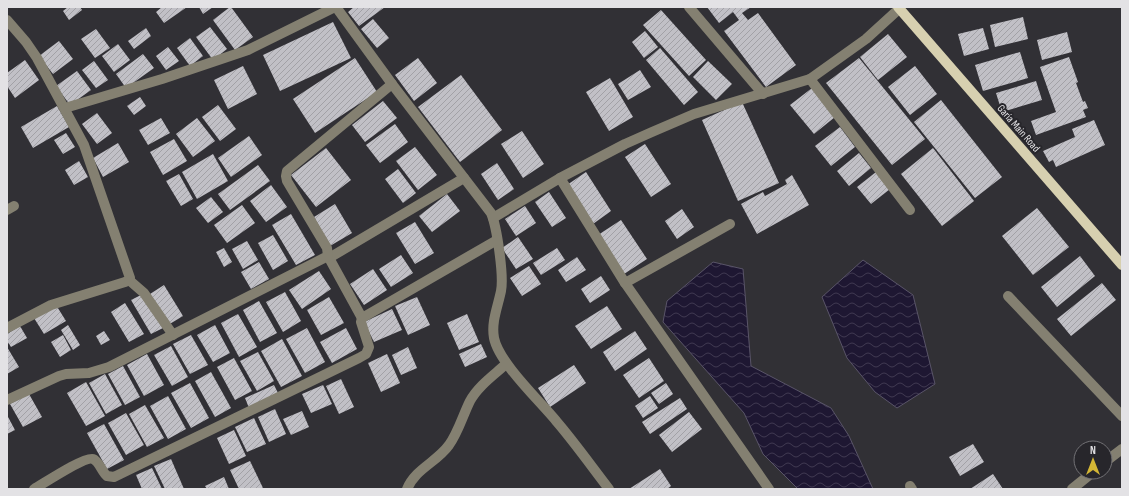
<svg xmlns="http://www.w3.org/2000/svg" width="1129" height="496" font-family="'Sofia Sans Condensed',sans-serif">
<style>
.water{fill:url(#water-waves);stroke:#595468}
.building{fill:url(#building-hatch)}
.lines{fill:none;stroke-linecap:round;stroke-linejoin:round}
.minor{stroke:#848071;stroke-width:10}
.major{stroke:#d7d0b0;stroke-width:10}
.labels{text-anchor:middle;stroke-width:4;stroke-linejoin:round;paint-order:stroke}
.street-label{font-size:11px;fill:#e3e2e5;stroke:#27262b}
</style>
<defs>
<pattern id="water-waves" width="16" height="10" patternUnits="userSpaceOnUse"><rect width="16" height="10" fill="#1e1732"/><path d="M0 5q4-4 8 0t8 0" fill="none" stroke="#3f3850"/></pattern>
<pattern id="building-hatch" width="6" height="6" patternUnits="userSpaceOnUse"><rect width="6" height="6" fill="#c1c0c6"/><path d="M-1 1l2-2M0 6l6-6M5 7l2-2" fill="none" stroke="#a2a1a6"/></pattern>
</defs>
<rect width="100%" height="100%" fill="#313035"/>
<!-- water -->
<g class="water">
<polygon points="863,260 913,295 935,384 897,408 875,392 847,358 822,297"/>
<polygon points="713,262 743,269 751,366 831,408 849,436 873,489 798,489 763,454 744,413 663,322 667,301"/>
</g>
<!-- building -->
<g class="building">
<polygon points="68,7 80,7 82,10 69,20 63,11"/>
<polygon points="162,7 187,7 164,23 156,12"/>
<polygon points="199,7 213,7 203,14"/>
<polygon points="230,7 231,7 253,37 235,50 213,20"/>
<polygon points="354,7 385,7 359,26 348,12"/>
<polygon points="707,7 751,7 742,13 748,20 758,13 796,65 766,87 724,31 739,20 733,12 719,23"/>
<polygon points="661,10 706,60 689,76 643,25"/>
<polygon points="1023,17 1028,39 995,47 990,25"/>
<polygon points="373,19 389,38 377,48 361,29"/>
<polygon points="333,22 351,58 280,91 263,55"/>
<polygon points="210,27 227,49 213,60 196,37"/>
<polygon points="146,28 151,36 134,49 128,41"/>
<polygon points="983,28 989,49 964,56 958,34"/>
<polygon points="96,29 110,48 95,58 81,39"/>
<polygon points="645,31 658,47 644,58 632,42"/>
<polygon points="1067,32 1072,52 1042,60 1037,40"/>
<polygon points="888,34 907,57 878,80 860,57"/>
<polygon points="190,38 203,56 190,66 177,48"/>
<polygon points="59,41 73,59 53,74 39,56"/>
<polygon points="118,44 130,60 114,72 102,56"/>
<polygon points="168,47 179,61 166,70 156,56"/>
<polygon points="660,48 698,92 684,105 646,60"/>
<polygon points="1020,52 1028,78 983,91 975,65"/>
<polygon points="143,54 154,68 126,88 116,74"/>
<polygon points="1069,57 1078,82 1076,83 1083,102 1085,101 1088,108 1083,110 1086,117 1036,135 1031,121 1056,112 1040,67"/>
<polygon points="355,58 377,92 315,133 293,99"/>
<polygon points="418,58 437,83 414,101 395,75"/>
<polygon points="859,58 925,139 892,165 826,83"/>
<polygon points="25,60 39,80 15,98 7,86 7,73"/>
<polygon points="94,61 108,80 96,88 82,70"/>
<polygon points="708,61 732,84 716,100 693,77"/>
<polygon points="243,66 257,94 228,109 214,80"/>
<polygon points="915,66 937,94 910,115 888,87"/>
<polygon points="640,70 651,87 628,100 618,84"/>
<polygon points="77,71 91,90 70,105 56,86"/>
<polygon points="461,75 502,130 460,162 418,107"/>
<polygon points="610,78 633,117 609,131 586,92"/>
<polygon points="1036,81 1042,100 1002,112 996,93"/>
<polygon points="812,88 835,117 814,134 790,105"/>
<polygon points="140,97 146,106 134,115 127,106"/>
<polygon points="941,100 1002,177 975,198 914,122"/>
<polygon points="383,101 397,118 365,142 352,125"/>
<polygon points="742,102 779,183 738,201 702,120"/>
<polygon points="218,105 236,129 220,141 202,117"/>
<polygon points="57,106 69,127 33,148 21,127"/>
<polygon points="97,113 112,133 97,144 82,124"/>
<polygon points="161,118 170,133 148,145 139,130"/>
<polygon points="197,118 215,141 193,157 176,134"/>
<polygon points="1094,120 1105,145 1056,167 1053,160 1049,162 1043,151 1075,137 1072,129"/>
<polygon points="395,124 408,142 380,163 366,145"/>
<polygon points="840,127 855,147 831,166 815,146"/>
<polygon points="522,131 544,164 523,178 501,144"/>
<polygon points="66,133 75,147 63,154 54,140"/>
<polygon points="249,136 262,155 231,177 218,158"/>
<polygon points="174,139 187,161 163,175 150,152"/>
<polygon points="118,143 129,162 103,177 93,158"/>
<polygon points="645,144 671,184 651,197 625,157"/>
<polygon points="415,147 437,175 418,190 396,161"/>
<polygon points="326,148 351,180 316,207 291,175"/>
<polygon points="933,148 974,201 942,226 901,174"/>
<polygon points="859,153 871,168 849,186 837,171"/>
<polygon points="213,154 228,181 197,199 182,172"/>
<polygon points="79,161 88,177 74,185 65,170"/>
<polygon points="497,163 514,189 498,200 481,174"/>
<polygon points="258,165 270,181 230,210 218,194"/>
<polygon points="398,169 416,193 403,203 385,179"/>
<polygon points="586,172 611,211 593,224 567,185"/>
<polygon points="876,172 890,189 871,204 857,187"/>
<polygon points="179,174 193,199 181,206 166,181"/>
<polygon points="792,175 809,205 757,234 741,204 763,192 765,196 787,184 785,180"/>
<polygon points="271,185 287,207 266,222 250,201"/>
<polygon points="549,192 566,218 552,227 535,202"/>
<polygon points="447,194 460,211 432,232 419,216"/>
<polygon points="211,197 223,212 208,223 196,208"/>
<polygon points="335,204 352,233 330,246 314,217"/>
<polygon points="242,205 255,223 227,243 214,225"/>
<polygon points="525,206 536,223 516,236 505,219"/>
<polygon points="1037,208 1069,247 1033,275 1002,236"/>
<polygon points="682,209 694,227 677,239 665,221"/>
<polygon points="291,214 315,255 296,265 272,225"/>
<polygon points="621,220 647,259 624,274 598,235"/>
<polygon points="415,222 434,253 415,264 396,233"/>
<polygon points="273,235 288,261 273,270 258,243"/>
<polygon points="518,237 533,259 516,269 502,248"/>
<polygon points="247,241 258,260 243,269 232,249"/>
<polygon points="224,248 232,262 224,267 216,252"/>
<polygon points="557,248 565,260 541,275 533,263"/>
<polygon points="401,255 413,273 391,287 379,269"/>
<polygon points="1080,256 1095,276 1057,307 1041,287"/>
<polygon points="577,257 586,270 566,282 558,270"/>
<polygon points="259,262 269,279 251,289 241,272"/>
<polygon points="529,266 541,284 522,296 510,278"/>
<polygon points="373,269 387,290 364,305 350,284"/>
<polygon points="319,271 331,289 302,309 289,290"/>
<polygon points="601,276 610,290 590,303 581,289"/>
<polygon points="1102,283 1116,300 1071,336 1057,319"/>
<polygon points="164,285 183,316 168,325 150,294"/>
<polygon points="285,292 301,321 283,332 266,302"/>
<polygon points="143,294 163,328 151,334 131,300"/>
<polygon points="329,297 344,323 321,335 307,310"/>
<polygon points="417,297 430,325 408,335 395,306"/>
<polygon points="259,301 277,333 260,342 243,310"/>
<polygon points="125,303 144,334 129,342 111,312"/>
<polygon points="56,305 66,321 44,334 34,318"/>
<polygon points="607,306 622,329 591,349 575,326"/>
<polygon points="392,309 402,330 374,342 364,322"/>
<polygon points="238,314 257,347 239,357 221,323"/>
<polygon points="467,314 479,342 459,350 447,323"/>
<polygon points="68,325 80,345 73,350 61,330"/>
<polygon points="215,325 230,353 213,362 197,335"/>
<polygon points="20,326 27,338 11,347 7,341 7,334"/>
<polygon points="307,328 325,362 305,373 286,339"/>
<polygon points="346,328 357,349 332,363 320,342"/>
<polygon points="104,331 110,340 101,345 96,336"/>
<polygon points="635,331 647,349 615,371 603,352"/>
<polygon points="63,335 71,350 60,357 51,342"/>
<polygon points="191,335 208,365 190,374 173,344"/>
<polygon points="282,339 302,376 281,387 261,351"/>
<polygon points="481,344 487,357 465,367 459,354"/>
<polygon points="171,346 188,377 172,386 154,355"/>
<polygon points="7,347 19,367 7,374"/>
<polygon points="408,347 417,368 401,375 392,355"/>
<polygon points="258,352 274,381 257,391 240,361"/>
<polygon points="147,354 164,385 144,396 127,365"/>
<polygon points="387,354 400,383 381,392 368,363"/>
<polygon points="234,358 252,391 235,400 217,367"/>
<polygon points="649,358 664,381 639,398 623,375"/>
<polygon points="574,365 586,383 550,407 538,388"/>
<polygon points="123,366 140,397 125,405 108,374"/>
<polygon points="211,372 231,408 215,417 195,381"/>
<polygon points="105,374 122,405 106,414 89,383"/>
<polygon points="341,379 354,407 339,414 326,386"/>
<polygon points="86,382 105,416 86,426 67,393"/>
<polygon points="190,383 209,418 191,428 171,393"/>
<polygon points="666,383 673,394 659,404 651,393"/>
<polygon points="274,385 279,395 249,408 245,398"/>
<polygon points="323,385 332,404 311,413 302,394"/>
<polygon points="29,394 42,417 23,427 10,404"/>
<polygon points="168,396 186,429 168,439 150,406"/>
<polygon points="650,396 658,408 643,418 635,406"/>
<polygon points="680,398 687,409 650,434 642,422"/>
<polygon points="145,405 164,438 147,447 129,414"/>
<polygon points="275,409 286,434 269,442 258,417"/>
<polygon points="302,411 309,427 291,435 283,419"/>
<polygon points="689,412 702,429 672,452 659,435"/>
<polygon points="126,413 144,445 126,455 108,423"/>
<polygon points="7,415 15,430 7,434"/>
<polygon points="254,418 266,444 247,452 235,427"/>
<polygon points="104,424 124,460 107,469 87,433"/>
<polygon points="234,430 246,456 229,464 217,438"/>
<polygon points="973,444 984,462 960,476 949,457"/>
<polygon points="171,459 184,489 165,489 154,466"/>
<polygon points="250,461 263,488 260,489 239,489 230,470"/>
<polygon points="152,468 162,489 142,489 136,475"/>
<polygon points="660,469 671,486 667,489 629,489"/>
<polygon points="993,474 1003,489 970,489"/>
<polygon points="224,477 229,489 207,489 205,486"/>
</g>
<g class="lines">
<!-- minor -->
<g class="minor">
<path d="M336 7 392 84 491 213C497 227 504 276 501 291 498 306 491 322 494 338 499 363 540 401 557 422 575 443 592 467 609 489"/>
<polyline points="689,7 763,94"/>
<polyline points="7,20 26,42 37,58 84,145 130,278 129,280 125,282 51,305 7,328"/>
<polyline points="810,79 910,210"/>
<polyline points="65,108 162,79 248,50 335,7"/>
<polyline points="560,178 625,283 769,489"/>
<polyline points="7,210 14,206"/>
<polyline points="493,218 560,178 625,144 652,132 694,114 810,79 866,39 900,8"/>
<polyline points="328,256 362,318"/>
<polyline points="329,258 464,178"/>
<polyline points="129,280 144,293 173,335"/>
<polyline points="625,283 730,224"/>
<polyline points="1008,296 1122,416"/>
<polyline points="7,400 59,376 66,374 89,373 109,367 328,256 327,248 287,181 286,176 287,171 392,84"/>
<polyline points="1105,462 1122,449"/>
<polyline points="910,486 912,489"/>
<path d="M34 489C43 484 85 456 93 459 99 461 102 472 107 476L114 477 359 358 366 354 369 347 361 322 362 318 497 240"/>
<path d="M407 489C415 469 437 462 449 445 458 433 463 415 470 401 478 386 494 375 506 364"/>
<polyline points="1072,489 1093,472"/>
</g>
<!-- major -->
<polyline class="major" points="898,7 1122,265"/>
</g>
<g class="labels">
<!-- street labels -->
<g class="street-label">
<text transform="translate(1019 128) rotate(49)" y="4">Garia Main Road</text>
</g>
</g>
<!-- border -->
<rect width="1129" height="496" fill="none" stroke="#e3e2e5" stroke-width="16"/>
<!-- north arrow -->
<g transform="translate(1093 460)"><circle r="19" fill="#27262b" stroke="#727175"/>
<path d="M0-3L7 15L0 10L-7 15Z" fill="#d3b635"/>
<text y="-6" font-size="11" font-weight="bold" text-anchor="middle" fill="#e3e2e5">N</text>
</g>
</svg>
